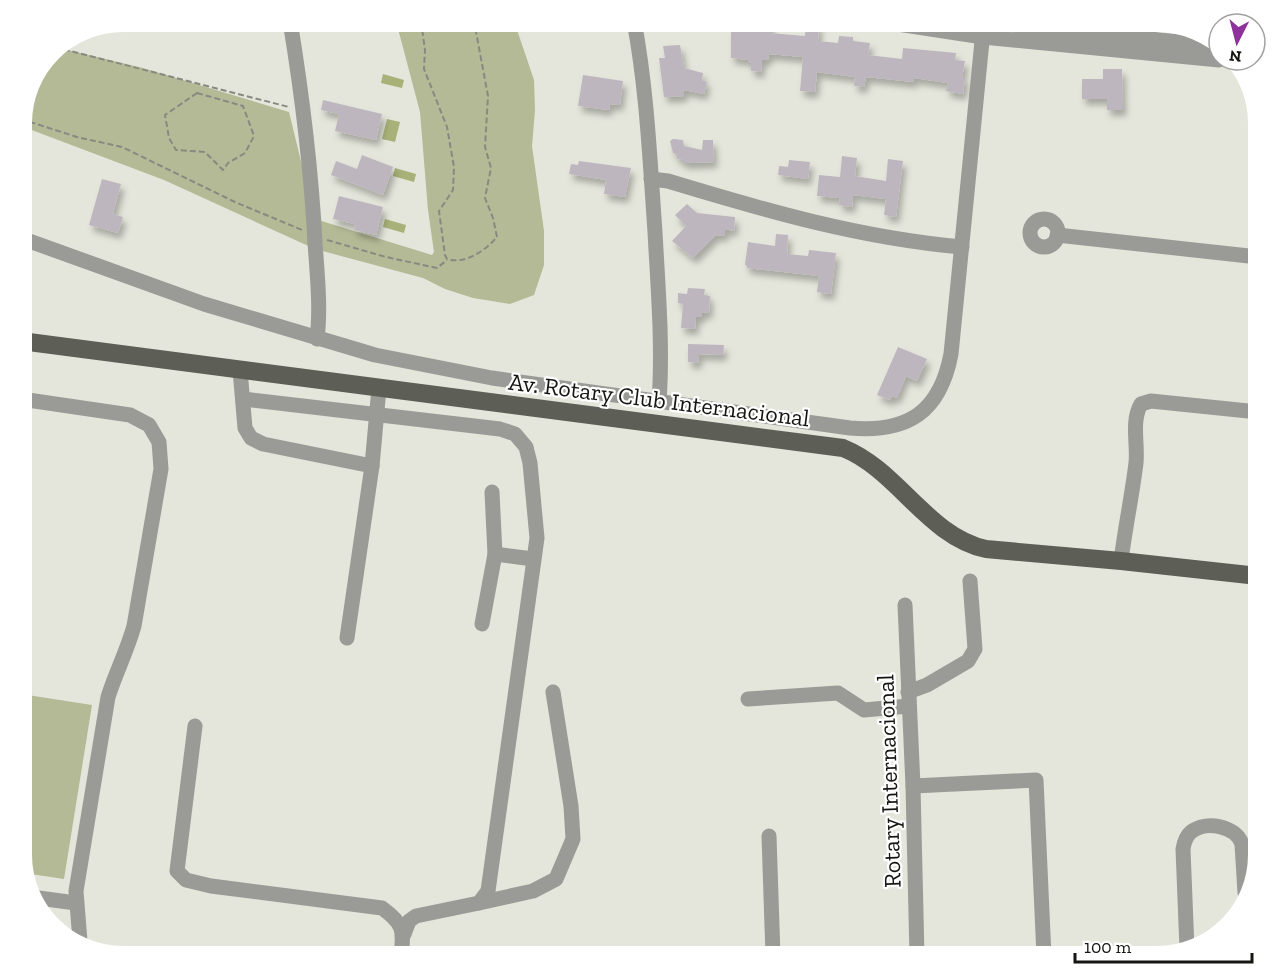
<svg xmlns="http://www.w3.org/2000/svg" width="1279" height="977" font-family="'Zilla Slab',serif">
<style>
.green{fill:#b4ba96}
.water{fill:#a8b178}
.building{fill:#beb6bf;filter:url(#shadow)}
.lines{fill:none;stroke-linecap:round;stroke-linejoin:round}
.path{stroke:#888981;stroke-width:2;stroke-dasharray:6 3;stroke-linecap:butt}
.minor{stroke:#9a9b96;stroke-width:15}
.major{stroke:#5d5e56;stroke-width:18}
.labels{text-anchor:middle;stroke-width:4.5;stroke-linejoin:round;paint-order:stroke}
.street-label{font-size:24px;fill:#151612;stroke:#fff}
</style>
<defs>
<filter id="shadow"><feDropShadow dx="3.5" dy="6" stdDeviation="3" flood-color="#0004"/></filter>
</defs>
<rect width="100%" height="100%" fill="#e4e6db"/>
<!-- green -->
<g class="green">
<polygon points="396,21 514,21 534,80 535,110 532,146 544,231 544,265 534,295 510,304 473,298 445,289 423,278 315,249 164,180 21,126 21,116 32,78 55,47 143,68 289,112 315,219 432,255 434,252 428,210 420,112"/>
<polygon points="21,694 92,705 64,879 24,873 21,860"/>
</g>
<!-- water -->
<g class="water">
<polygon points="383,74 404,80 402,88 381,83"/>
<polygon points="387,119 400,122 395,142 382,139"/>
<polygon points="395,168 416,174 414,182 393,176"/>
<polygon points="385,219 406,225 404,233 383,227"/>
</g>
<!-- building -->
<g class="building">
<polygon points="755,21 771,21 770,33 805,36 806,24 819,25 818,41 838,43 839,36 853,37 853,41 870,43 868,55 902,59 903,48 956,53 955,60 965,61 962,78 965,78 963,94 946,91 948,83 914,78 914,82 866,77 864,87 854,86 855,77 817,72 815,92 800,91 803,57 769,54 768,60 762,60 761,72 751,71 751,63 748,63 748,60 731,58 731,27 754,29"/>
<polygon points="680,45 684,68 703,73 702,80 707,82 704,94 684,90 684,96 664,97 659,58 665,58 663,46"/>
<polygon points="1103,69 1122,69 1123,110 1107,110 1107,99 1082,99 1082,79 1103,79"/>
<polygon points="583,75 623,81 620,105 610,104 609,110 578,106"/>
<polygon points="323,100 382,114 376,140 335,131 339,114 321,110"/>
<polygon points="673,139 683,140 684,146 702,150 703,140 713,140 714,162 683,163 683,160 677,159 676,153 673,153 670,141"/>
<polygon points="362,155 393,167 383,195 331,175 336,161 357,169"/>
<polygon points="842,156 857,158 855,176 886,181 888,159 903,161 896,217 884,215 886,199 853,195 852,207 839,205 840,198 817,196 819,175 840,177"/>
<polygon points="789,160 810,162 808,179 778,175 779,166 788,167"/>
<polygon points="579,161 631,168 625,197 604,194 606,180 569,174 571,164 578,165"/>
<polygon points="102,179 121,184 113,214 123,217 118,233 89,225"/>
<polygon points="339,196 383,207 376,235 354,230 355,224 333,219"/>
<polygon points="687,204 697,213 735,217 734,231 725,229 725,236 716,235 693,258 672,241 686,226 675,215"/>
<polygon points="776,234 788,235 787,254 808,256 809,250 836,253 831,294 817,292 819,276 747,268 747,266 745,265 748,242 775,246"/>
<polygon points="688,288 705,289 704,295 710,296 709,313 702,312 702,317 696,317 695,329 681,328 683,304 678,303 678,293 687,294"/>
<polygon points="688,344 724,345 723,355 699,354 698,363 688,362"/>
<polygon points="898,347 927,359 917,381 906,376 897,398 892,396 890,400 877,395"/>
</g>
<g class="lines">
<!-- path -->
<g class="path">
<path d="M421 21 425 50 424 69 447 127 454 167 453 190 439 211 445 255 447 259C465 265 486 250 497 237L493 218 485 198 491 168 485 147 488 96 474 21"/>
<polyline points="55,47 289,107"/>
<polygon points="197,93 243,106 254,136 245,153 228,163 223,170 205,152 176,150 169,138 165,115"/>
<polyline points="21,119 77,137 122,147 235,202 302,230"/>
<polyline points="327,240 386,257 437,268 447,260"/>
</g>
<!-- minor -->
<g class="minor">
<path d="M290 21C302 94 311 167 315 242 317 274 321 307 317 339"/>
<path d="M634 21C647 90 650 162 655 232 658 289 663 345 659 402"/>
<polyline points="878,21 983,37 1219,60"/>
<polyline points="970,21 1219,46"/>
<path d="M651 179 668 181C767 211 860 238 962 247"/>
<circle cx="1044" cy="233" r="14"/>
<polyline points="1057,235 1258,257"/>
<path d="M21 238 204 304 375 355 492 378 850 428C908 433 940 412 951 354L984 21"/>
<polyline points="240,370 245,428 251,438 263,444 372,466"/>
<path d="M21 399 130 415 149 425 159 442 161 469 134 626C127 651 116 672 108 697L76 891 80 941"/>
<polyline points="243,399 500,429 515,434 526,447 530,463 537,538 488,891 479,903 416,916 409,921 404,934"/>
<polyline points="495,554 533,559"/>
<path d="M1121 561C1125 528 1132 496 1136 463 1138 444 1131 421 1141 404L1151 401 1258 412"/>
<polyline points="905,605 913,786 917,956"/>
<polyline points="482,624 495,554 492,492"/>
<polyline points="347,638 372,466 379,388"/>
<polyline points="908,692 927,685 968,661 975,649 970,581"/>
<polyline points="748,699 838,693 864,710 909,706"/>
<path d="M195 726 177 871 186 880 211 886 382 908C404 924 404 930 401 956"/>
<polyline points="913,786 1036,780 1044,956"/>
<polyline points="769,836 773,956"/>
<polyline points="31,897 76,903"/>
<polyline points="479,903 533,891 556,879 573,839 571,806 553,692"/>
<path d="M1187 949 1183 849C1184 843 1186 836 1191 832 1206 820 1236 826 1242 844L1245 893"/>
</g>
<!-- major -->
<path class="major" d="M21 341 843 448C898 470 927 536 986 549L1121 561 1258 576"/>
</g>
<g class="labels">
<!-- street labels -->
<g class="street-label">
<text transform="translate(659 400) rotate(7)" y="8">Av. Rotary Club Internacional</text>
<text transform="translate(889 781) rotate(-92)" y="8">Rotary Internacional</text>
</g>
</g>
<!-- crop -->
<path d="M0 0H1279V977H0ZM123 32H1157A91 91 0 0 1 1248 123V855A91 91 0 0 1 1157 946H123A91 91 0 0 1 32 855V123A91 91 0 0 1 123 32Z" fill="#fff" fill-rule="evenodd"/>
<!-- north arrow -->
<g transform="translate(1237 42) rotate(186)"><circle r="28" fill="#ffffff" stroke="#a1a2a0" stroke-width="1.5"/>
<path d="M0-4.5L10 22L0 15L-10 22Z" fill="#8f319a"/>
<text y="-9" font-size="16" font-weight="bold" text-anchor="middle" fill="#151612">N</text>
</g>
<!-- scale -->
<path d="M1075 953v9h177v-9" fill="none" stroke="#151612" stroke-width="3"/>
<text x="1084" y="953" font-size="18" fill="#151612" stroke="#ffffff" stroke-width="4.5" paint-order="stroke">100 m</text>
</svg>
